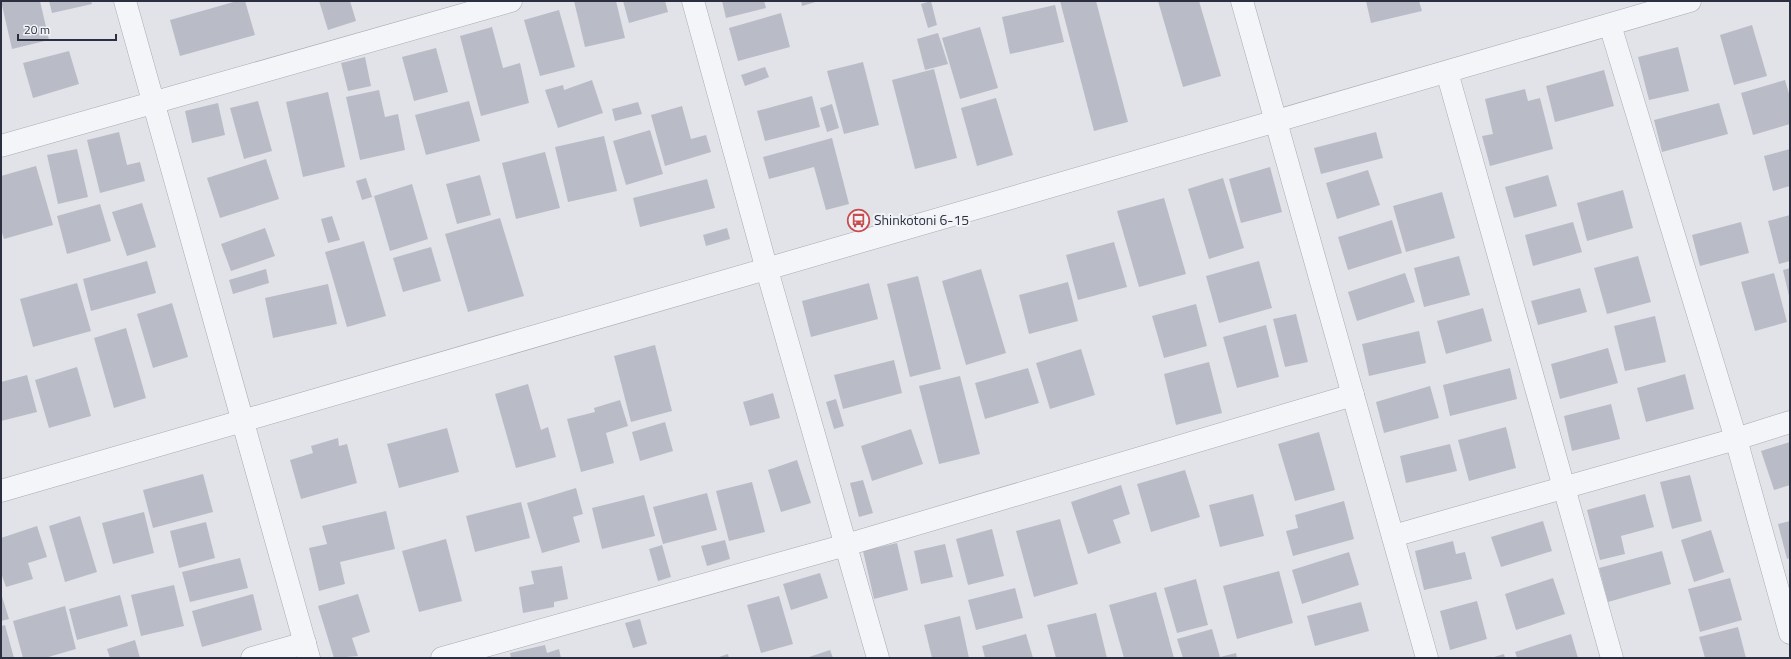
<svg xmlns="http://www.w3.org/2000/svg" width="1791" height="659" font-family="'Titillium Web',sans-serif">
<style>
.building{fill:#b9bcc6}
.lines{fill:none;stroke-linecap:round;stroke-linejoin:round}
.minor-casing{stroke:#a7a9b3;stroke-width:23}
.tertiary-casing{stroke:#a7a9b3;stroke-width:23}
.minor{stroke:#f4f5f8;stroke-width:22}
.tertiary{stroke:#f4f5f8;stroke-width:22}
.labels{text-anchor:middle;stroke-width:4;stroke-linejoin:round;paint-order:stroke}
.poi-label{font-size:14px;fill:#2b2f40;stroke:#f1f3f7;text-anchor:start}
</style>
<rect width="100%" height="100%" fill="#e2e3e9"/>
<!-- building -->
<g class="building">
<polygon points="1,1 40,1 49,40 12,49"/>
<polygon points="49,1 91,1 92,4 52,13"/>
<polygon points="237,1 245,1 255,35 180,56 170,20"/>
<polygon points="319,1 350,1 356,21 328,30"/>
<polygon points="574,1 616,1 625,38 585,47"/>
<polygon points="623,1 665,1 668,12 629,23"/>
<polygon points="722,1 764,1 766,8 726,18"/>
<polygon points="801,1 819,1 802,6"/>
<polygon points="931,1 937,25 928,28 921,4"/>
<polygon points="1060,1 1096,1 1128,122 1094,131"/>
<polygon points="1158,1 1199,1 1221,76 1183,87"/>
<polygon points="1366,1 1419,1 1422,11 1371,23"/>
<polygon points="1055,5 1064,42 1010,54 1002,17"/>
<polygon points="559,10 575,67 540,76 524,20"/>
<polygon points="781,13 790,47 738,61 729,28"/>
<polygon points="1752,25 1767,76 1734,85 1720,35"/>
<polygon points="492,27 503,68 520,63 529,103 481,116 460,36"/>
<polygon points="980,27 998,88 960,99 942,38"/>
<polygon points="938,33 948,64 925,70 917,39"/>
<polygon points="1678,47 1689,91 1649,100 1638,57"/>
<polygon points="436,48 448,92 414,101 402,57"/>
<polygon points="69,51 79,84 33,98 23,63"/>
<polygon points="365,57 371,86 348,91 341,63"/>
<polygon points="863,62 879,125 844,134 827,71"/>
<polygon points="765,67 769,77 745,86 741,75"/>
<polygon points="934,69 957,158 915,169 892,80"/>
<polygon points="1604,70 1614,106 1555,122 1546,86"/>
<polygon points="592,80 603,113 558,128 545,90 563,85 564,90"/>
<polygon points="1785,80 1790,97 1790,124 1753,135 1741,93"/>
<polygon points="1525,89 1528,101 1540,98 1553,149 1490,166 1482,136 1493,134 1485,99"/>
<polygon points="379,90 385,117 398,114 405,150 360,160 346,97"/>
<polygon points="328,92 345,167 303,177 286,102"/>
<polygon points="812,96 820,127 765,141 757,111"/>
<polygon points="996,98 1013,155 977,166 961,108"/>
<polygon points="258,101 272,151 244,159 230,108"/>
<polygon points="469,101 480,141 426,155 415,115"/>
<polygon points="638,102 642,114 615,121 612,109"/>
<polygon points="218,103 225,135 192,143 185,111"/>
<polygon points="1719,103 1728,134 1662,152 1654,120"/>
<polygon points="832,104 839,128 827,132 820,108"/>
<polygon points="682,106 691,139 706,135 711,152 665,166 651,115"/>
<polygon points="650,130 663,174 626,185 613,141"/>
<polygon points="119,132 127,165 140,162 145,181 100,193 87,140"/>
<polygon points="1376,132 1383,158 1321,174 1314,148"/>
<polygon points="604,136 617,191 568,202 555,147"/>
<polygon points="832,138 849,204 826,210 814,167 769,179 763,157"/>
<polygon points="77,149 88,197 58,204 47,155"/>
<polygon points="1790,149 1790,186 1773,191 1764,156"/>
<polygon points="545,152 560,208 516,219 502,163"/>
<polygon points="266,159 279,199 220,218 207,178"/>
<polygon points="36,166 53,225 4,239 1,229 1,176"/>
<polygon points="1270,167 1282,212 1241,223 1229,179"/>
<polygon points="1368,170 1380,205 1337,219 1326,183"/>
<polygon points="480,175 491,215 457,224 446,184"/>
<polygon points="1548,175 1557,206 1514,218 1505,187"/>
<polygon points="366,178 372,197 362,200 356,181"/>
<polygon points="1223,178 1244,248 1209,259 1188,189"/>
<polygon points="707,179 715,208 640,227 633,198"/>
<polygon points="412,184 428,239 390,251 374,196"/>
<polygon points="1623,190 1633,228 1587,241 1577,203"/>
<polygon points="1442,192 1455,238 1406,252 1393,206"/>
<polygon points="1164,198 1186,274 1139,287 1117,211"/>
<polygon points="142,203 156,247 127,256 112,212"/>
<polygon points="100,204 111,241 67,254 57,216"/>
<polygon points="1790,215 1790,261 1779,264 1768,221"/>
<polygon points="332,216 340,240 328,243 321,219"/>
<polygon points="500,218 524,296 468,312 445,234"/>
<polygon points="1392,220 1402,253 1348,270 1338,237"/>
<polygon points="1573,222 1582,252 1533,266 1525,235"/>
<polygon points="1741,222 1749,253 1700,266 1692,235"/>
<polygon points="265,228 275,256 231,271 221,244"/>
<polygon points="727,228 730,239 706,246 703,235"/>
<polygon points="364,241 386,316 347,327 325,252"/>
<polygon points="1114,242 1127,287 1078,300 1066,255"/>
<polygon points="431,247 441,281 403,292 393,258"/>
<polygon points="1459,256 1470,295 1424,307 1414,268"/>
<polygon points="1638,256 1651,302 1607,314 1594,268"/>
<polygon points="147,261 156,293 91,311 83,279"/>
<polygon points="1259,261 1272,308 1219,323 1206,276"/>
<polygon points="1790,268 1790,296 1789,296 1783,270"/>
<polygon points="266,269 269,283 233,294 229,280"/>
<polygon points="981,269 1006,353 966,365 942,281"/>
<polygon points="1405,273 1415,302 1357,321 1348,292"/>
<polygon points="1774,273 1787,322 1755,331 1741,282"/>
<polygon points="918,276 941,369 910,377 887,284"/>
<polygon points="1068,282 1078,321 1029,334 1019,295"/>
<polygon points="77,283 91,331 33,347 20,299"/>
<polygon points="869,283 878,319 811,337 802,301"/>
<polygon points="328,284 337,324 273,338 265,298"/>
<polygon points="1580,288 1587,312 1538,325 1531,301"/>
<polygon points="172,303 188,357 153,368 137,314"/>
<polygon points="1196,304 1207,346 1164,358 1152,316"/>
<polygon points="1483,308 1492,341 1446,354 1437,321"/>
<polygon points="1296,314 1308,362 1285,367 1273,319"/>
<polygon points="1655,316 1666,362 1625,371 1614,326"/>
<polygon points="1266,325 1279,377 1237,388 1223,337"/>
<polygon points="126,328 146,398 114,408 94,338"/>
<polygon points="1419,331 1426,363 1369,376 1362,344"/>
<polygon points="655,345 672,411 631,422 614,356"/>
<polygon points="1608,348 1618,383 1560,399 1551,364"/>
<polygon points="1081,349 1095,395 1050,409 1036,363"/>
<polygon points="894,360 902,393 843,409 834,375"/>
<polygon points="1209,362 1222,413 1176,425 1164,374"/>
<polygon points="77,367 91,416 49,428 35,380"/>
<polygon points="1028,368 1039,403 985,419 975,383"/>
<polygon points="1510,368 1517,399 1450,416 1443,385"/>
<polygon points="1685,374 1694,409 1646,422 1637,388"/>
<polygon points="27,375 37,412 1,421 1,382"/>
<polygon points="960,376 980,454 939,464 919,386"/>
<polygon points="528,384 541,430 548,427 556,457 516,468 495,394"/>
<polygon points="1430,386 1439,418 1384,433 1376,402"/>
<polygon points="773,393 780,418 750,426 743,402"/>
<polygon points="836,399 844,426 834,429 826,402"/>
<polygon points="620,400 628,426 606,433 614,463 581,472 567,419 595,412 594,408"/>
<polygon points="1611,404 1620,439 1572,451 1564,416"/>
<polygon points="665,422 673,451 640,461 632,432"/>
<polygon points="1506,427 1516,468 1469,481 1458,440"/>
<polygon points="447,428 459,472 399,488 387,444"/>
<polygon points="911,429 923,464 872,481 861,446"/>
<polygon points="1319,432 1335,490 1295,501 1278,444"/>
<polygon points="338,438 339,446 347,444 357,483 301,499 290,460 313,453 311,446"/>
<polygon points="1790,442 1790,485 1774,490 1761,451"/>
<polygon points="1450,444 1457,471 1406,483 1400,456"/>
<polygon points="797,460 811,503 781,512 768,470"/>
<polygon points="1185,470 1200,517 1151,532 1137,484"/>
<polygon points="203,474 213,512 153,528 143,490"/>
<polygon points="1690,475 1702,521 1672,529 1660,482"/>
<polygon points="863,480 873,513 859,517 850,483"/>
<polygon points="752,482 765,532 729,541 716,491"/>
<polygon points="1121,485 1130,514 1113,520 1121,543 1088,554 1071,502"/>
<polygon points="576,488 583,514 573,517 580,542 542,553 527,503"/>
<polygon points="707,493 717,530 663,544 653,507"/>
<polygon points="1253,494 1264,536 1220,547 1209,505"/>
<polygon points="1645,494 1654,527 1621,536 1625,554 1600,560 1587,510"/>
<polygon points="644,495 655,536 602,549 592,508"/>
<polygon points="1344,501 1354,539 1293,556 1286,531 1298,528 1295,515"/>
<polygon points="521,502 530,538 475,552 466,516"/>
<polygon points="386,511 395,549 340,562 345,584 319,591 309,548 327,544 322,526"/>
<polygon points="144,512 154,553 113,564 102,523"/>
<polygon points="80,516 97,572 65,582 49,526"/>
<polygon points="1060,519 1078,584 1034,597 1016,531"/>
<polygon points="1543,521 1552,551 1501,567 1491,537"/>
<polygon points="1790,521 1790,558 1787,559 1778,524"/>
<polygon points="206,522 215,558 179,568 170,531"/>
<polygon points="37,526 47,557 28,563 33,579 6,587 1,573 1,538"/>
<polygon points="992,529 1004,576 968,585 956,539"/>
<polygon points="1711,530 1724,572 1694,582 1681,540"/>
<polygon points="446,539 462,601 419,612 402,551"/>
<polygon points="725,540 730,559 707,566 701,546"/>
<polygon points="1453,541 1456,554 1465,552 1472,579 1424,590 1415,551"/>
<polygon points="897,543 908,590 874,599 863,551"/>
<polygon points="945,544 953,577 921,584 914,551"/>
<polygon points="662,545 671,577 658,581 649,549"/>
<polygon points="1662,551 1671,584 1608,602 1599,568"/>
<polygon points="1349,552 1359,585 1302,604 1292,570"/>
<polygon points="240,558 248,588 190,602 182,572"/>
<polygon points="562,566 568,599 554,602 554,607 523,613 519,587 534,584 531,571"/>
<polygon points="1279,571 1293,623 1237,639 1223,586"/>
<polygon points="820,573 828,598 791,610 783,584"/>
<polygon points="1553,578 1565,614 1516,630 1505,594"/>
<polygon points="1730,578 1742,620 1700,632 1688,589"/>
<polygon points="1196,579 1208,625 1177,633 1164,588"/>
<polygon points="174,585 184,626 141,636 131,595"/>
<polygon points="1015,588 1023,618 976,630 968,600"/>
<polygon points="1156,592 1174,658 1124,658 1109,605"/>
<polygon points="1,593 9,619 1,621"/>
<polygon points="253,594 262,630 202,647 192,611"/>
<polygon points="358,594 370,632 352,638 358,656 334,658 318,606"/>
<polygon points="120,595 128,626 77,640 69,609"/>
<polygon points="779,596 793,644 761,653 747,605"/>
<polygon points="1477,601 1487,639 1450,650 1440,611"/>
<polygon points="1361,602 1369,631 1315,646 1307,616"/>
<polygon points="65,606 76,649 45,658 23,658 13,621"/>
<polygon points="1096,613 1107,658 1056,658 1047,625"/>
<polygon points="960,616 969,658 932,658 924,625"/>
<polygon points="640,619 647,644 633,648 625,623"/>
<polygon points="5,625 14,658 1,658 1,626"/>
<polygon points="1738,627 1746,658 1705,658 1699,637"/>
<polygon points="1212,629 1220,657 1236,653 1237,658 1183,658 1177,639"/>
<polygon points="1026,634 1033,658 985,658 982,646"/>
<polygon points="1571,634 1578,658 1517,658 1515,652"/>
<polygon points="135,640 140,658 110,658 107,649"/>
<polygon points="545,645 547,653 559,649 561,658 511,658 510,653"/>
<polygon points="830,650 833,658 806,658"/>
<polygon points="728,654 729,658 716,658"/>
<polygon points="1504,654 1505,658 1491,658"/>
</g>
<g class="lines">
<defs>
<g id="minor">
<polyline points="125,1 309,658"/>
<polyline points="693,1 767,270 878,658"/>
<polyline points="1242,1 1427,658"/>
<polyline points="1610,25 1736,439 1790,633"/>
<polyline points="1447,72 1612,658"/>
<polyline points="1,146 511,1"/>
<polyline points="1393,536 1736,439 1790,422"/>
<polyline points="252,658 305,643"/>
<polyline points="442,658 846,545 1353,395"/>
</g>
<polyline id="tertiary" points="1,491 1690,1"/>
</defs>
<!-- minor casing -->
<use href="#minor" class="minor-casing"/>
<!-- tertiary casing -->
<use href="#tertiary" class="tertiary-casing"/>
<!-- minor -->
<use href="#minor" class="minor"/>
<!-- tertiary -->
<use href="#tertiary" class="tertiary"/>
</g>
<!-- icons -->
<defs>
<symbol id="bus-ring" viewBox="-11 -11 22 22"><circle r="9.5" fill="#f1f3f7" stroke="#c74d4f" stroke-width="1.5"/><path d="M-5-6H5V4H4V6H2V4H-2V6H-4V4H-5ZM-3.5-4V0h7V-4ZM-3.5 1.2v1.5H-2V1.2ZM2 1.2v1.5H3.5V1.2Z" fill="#c74d4f"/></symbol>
</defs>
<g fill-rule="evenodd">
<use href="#bus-ring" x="846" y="208" width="25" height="25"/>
</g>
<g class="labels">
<!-- poi labels -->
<g class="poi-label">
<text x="874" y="225">Shinkotoni 6-15</text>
</g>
</g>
<!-- border -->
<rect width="1791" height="659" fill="none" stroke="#2b2f40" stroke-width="4"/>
<!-- scale -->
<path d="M18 34v6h98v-6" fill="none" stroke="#2b2f40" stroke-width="2"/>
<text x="24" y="34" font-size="12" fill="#2b2f40" stroke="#f1f3f7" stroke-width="3" paint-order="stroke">20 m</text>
</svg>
